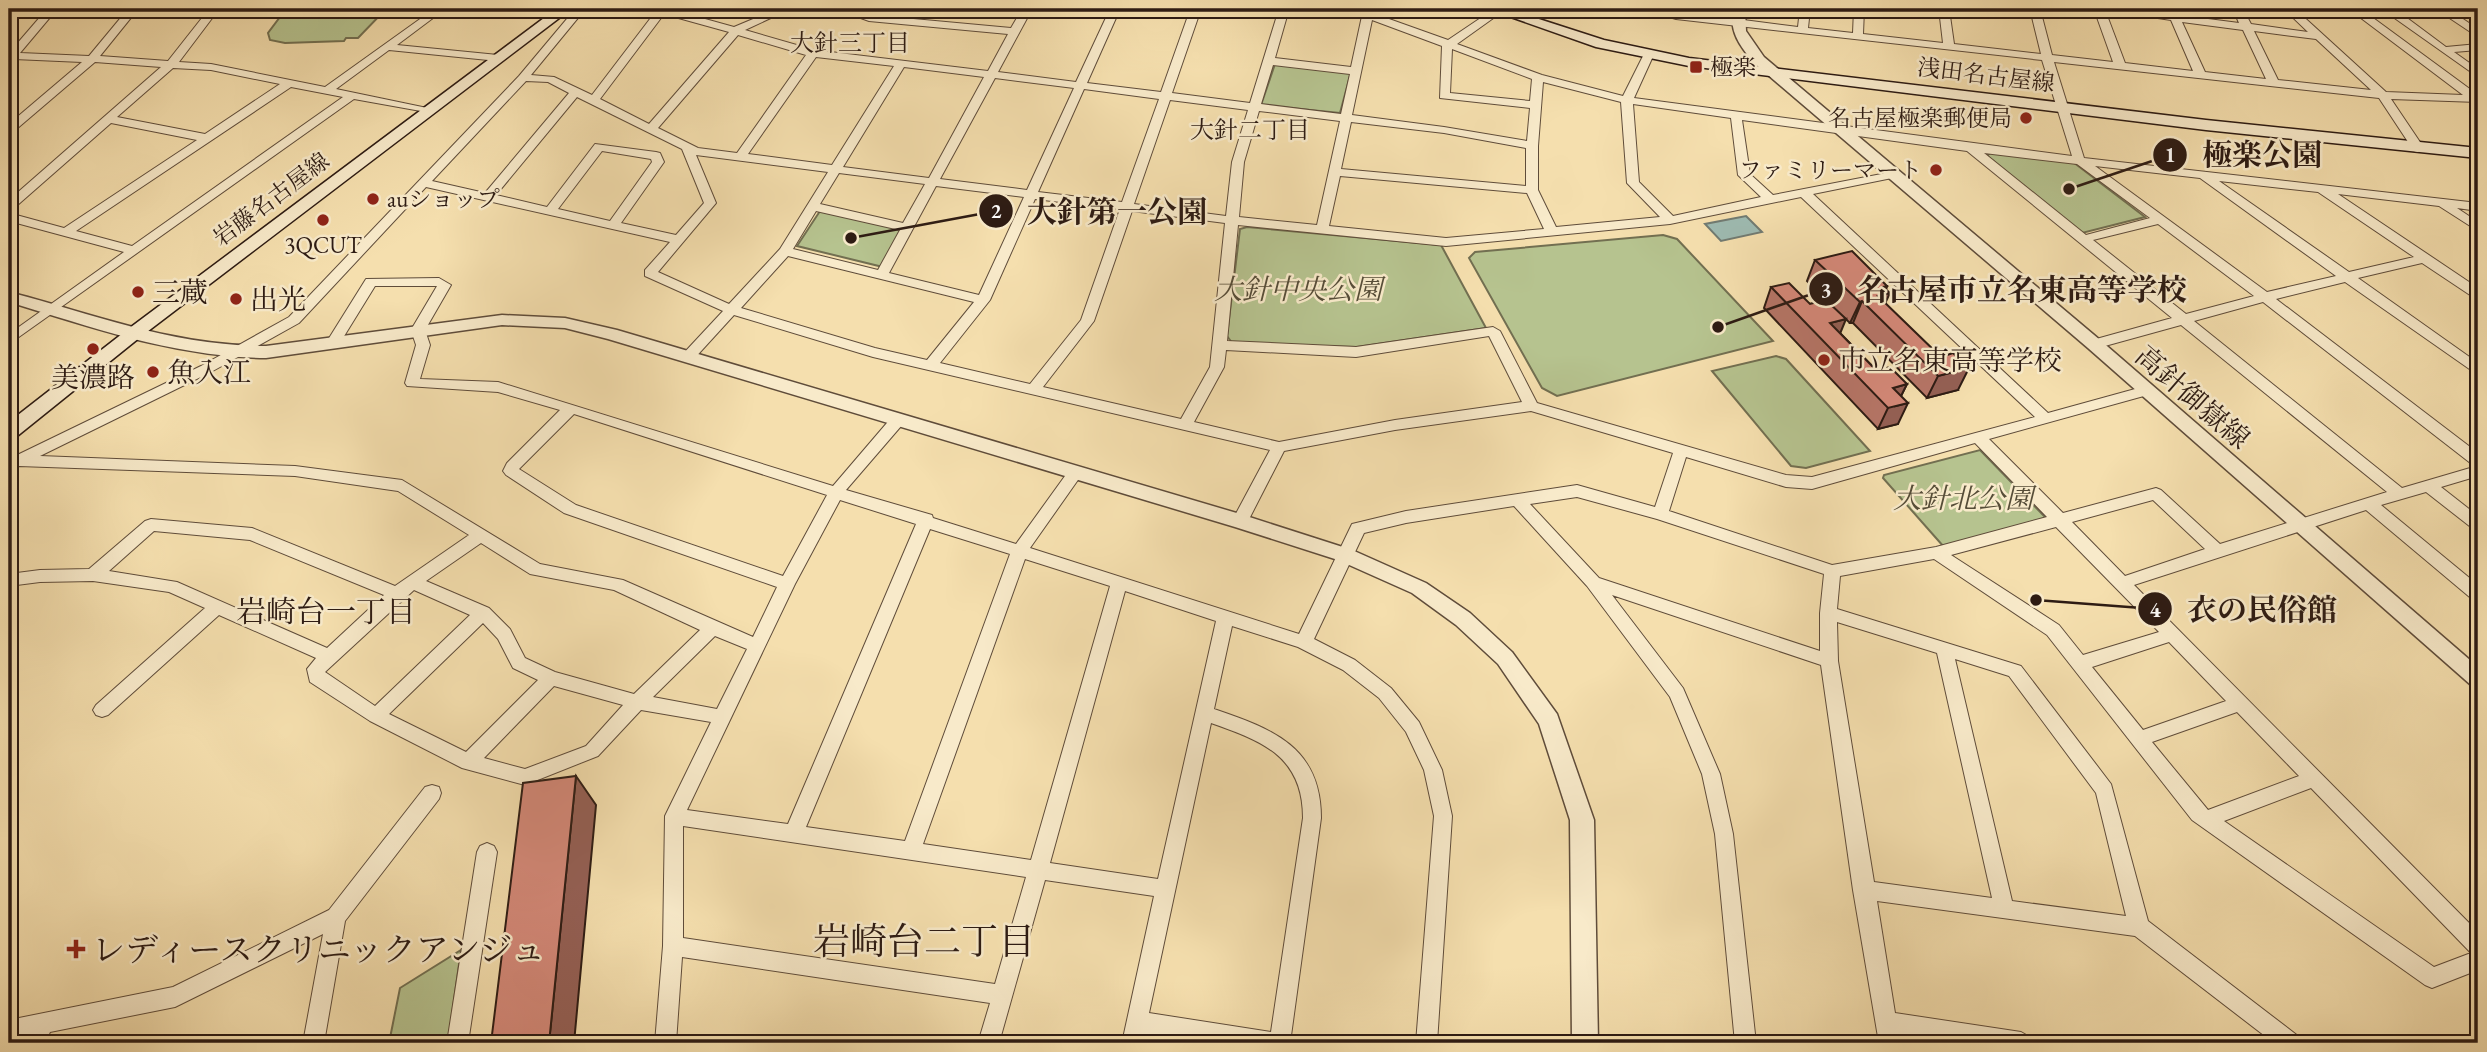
<svg xmlns="http://www.w3.org/2000/svg" width="2487" height="1052" font-family="'EB Garamond','Noto Serif JP',serif">
<style>
.green{fill:#b6c38f;stroke:#726f51;stroke-width:2}
.water{fill:#9ebbb2;stroke:#717b72;stroke-width:2}
.lines{fill:none;stroke-linecap:round;stroke-linejoin:round}
.minor-casing{stroke:#5f4c3a;stroke-width:2}
.tertiary-casing{stroke:#5f4c3a;stroke-width:3}
.secondary-casing{stroke:#2d1b13;stroke-width:3}
.minor{fill:#f8eaca;fill-rule:evenodd}
.tertiary{fill:#f8eaca;fill-rule:evenodd}
.secondary{fill:#f8eaca;fill-rule:evenodd}
.wall{fill:#b67567;stroke:#2d1b13;stroke-width:2}
.shaded-wall{fill:#945f54;stroke:#2d1b13;stroke-width:2}
.building{fill:#d48878;stroke:#2d1b13;stroke-width:2}
.poi-dot{fill:#8f2418;stroke:#f8eaca;stroke-width:2.5}
.labels{text-anchor:middle;stroke-width:5;stroke-linejoin:round;paint-order:stroke}
.far-poi-label{font-size:23px;fill:#2d1b13;stroke:#f8eaca;text-anchor:start}
.far-street-label{font-size:23px;fill:#2d1b13;stroke:#f8eaca}
.far-neighbourhood-label{font-size:24px;fill:#2d1b13;stroke:#f8eaca}
.park-label{font-size:28px;font-style:italic;fill:#564d38;stroke:#f8eaca}
.poi-label{font-size:28px;fill:#2d1b13;stroke:#f8eaca;text-anchor:start}
.street-label{font-size:28px;fill:#2d1b13;stroke:#f8eaca}
.neighbourhood-label{font-size:30px;fill:#2d1b13;stroke:#f8eaca}
.near-poi-label{font-size:33px;fill:#2d1b13;stroke:#f8eaca;text-anchor:start}
.near-neighbourhood-label{font-size:37px;fill:#2d1b13;stroke:#f8eaca}
.leader{fill:none;stroke:#2d1b13;stroke-width:2.5}
.callout-dot{fill:#2d1b13;stroke:#f8eaca;stroke-width:2.5}
.mark-label{font-size:21px;text-anchor:middle;font-weight:bold;fill:#fff}
.callout-label{font-size:30px;text-anchor:middle;font-weight:bold;fill:#2d1b13;stroke:#f8eaca;stroke-width:5;stroke-linejoin:round;paint-order:stroke}
</style>
<rect width="100%" height="100%" fill="#f5dfae"/>
<filter id="stains"><feTurbulence type="fractalNoise" baseFrequency=".00286" numOctaves="4"/><feColorMatrix values="0 0 0 0 .2 0 0 0 0 .09 0 0 0 0 .02 0 0 0 .5 -.17"/></filter>
<radialGradient id="worn" r=".72"><stop offset=".6" stop-color="#630" stop-opacity="0"/><stop offset="1" stop-color="#630" stop-opacity=".3"/></radialGradient>
<!-- green -->
<g class="green">
<polygon points="286,9 386,9 358,38 346,38 344,41 285,43 270,40 268,33"/>
<polygon points="1275,64 1351,72 1340,113 1261,105"/>
<polygon points="1991,152 2073,162 2145,217 2082,233 1987,156"/>
<polygon points="820,211 903,229 883,267 797,246"/>
<polygon points="1247,227 1441,245 1486,328 1357,347 1233,344 1227,336 1240,229"/>
<polygon points="1663,235 1677,239 1773,341 1557,396 1542,388 1469,258 1475,252"/>
<polygon points="1776,356 1786,359 1870,451 1806,468 1791,466 1712,371"/>
<polygon points="1980,450 2046,518 1944,547 1883,478 1884,475"/>
<polygon points="461,950 448,1043 389,1043 400,988"/>
</g>
<!-- water -->
<polygon class="water" points="1746,216 1762,232 1721,241 1705,224"/>
<g class="lines">
<defs>
<g id="minor">
<polygon points="9,9 38,9 33,12 9,14"/>
<path d="M47 9H57L20 53 89 56 128 9H138L100 56 168 61 209 9H219L179 62 211 64 325 87 434 9H445L397 45 498 55 503 58 498 61 389 50 336 89 432 109V113L354 99 9 344V334L124 252 9 221V213L64 228 197 140 111 123 13 209 9 210V200L161 67 95 62 13 132 9 133V124L82 62 14 59 9 62V53ZM173 68 211 70 280 84 205 134 117 117ZM291 87 343 97 132 246 76 231Z"/>
<path d="M566 9H578L582 13 531 75 554 77 592 95 656 11 654 9H669L734 27 777 9H790L745 30 814 50 988 71 1008 34 869 21 836 9H851L870 15 1011 28 1022 9H1032L998 72 1076 82 1110 9H1120L1087 83 1161 92 1189 13 1172 9H1201L1172 93 1250 103 1279 9H1289L1275 58 1351 67 1362 16 1347 9H1361L1448 40 1494 9H1506L1457 44 1542 75 1623 96 1644 54 1649 51 1654 54 1634 98 2072 156 2042 60 1676 19 1643 9H1659L1798 27 1800 9H1810L1808 28 1853 33 1854 9H1864L1863 34 1943 43 1939 9H1949L1954 44 2041 54 2030 9H2040L2052 55 2113 62 2094 9H2131L2239 23 2233 9H2243L2251 24 2308 32 2284 9H2295L2386 92 2463 95 2349 9H2417L2412 12H2399L2446 47 2478 44V50L2454 52 2478 69V77L2386 12H2365L2478 95V102L2391 99 2424 148 2418 152 2414 151 2379 98 2054 62 2084 158 2478 203V211L2457 208 2478 222V231L2439 206 2338 194 2478 288V298L2473 297 2422 263 2358 278 2478 363V375L2345 282 2276 299 2478 453V476L2441 487 2478 516V530L2472 528 2426 492 2381 505 2478 585V600L2472 599 2366 510 2134 585 2478 932V970L2432 988 2425 985 2192 820 2047 635 1934 559 1840 576 1837 609 2021 666 2111 784 2148 921 2298 1036 2302 1043H2274L2135 936 1877 901 1895 1013 2021 1032 2028 1036 2032 1043H1955L1898 1034 1899 1043H1879L1853 890 1821 665 1612 595 1683 688 1720 774 1733 834 1756 1043H1735L1715 834 1702 774 1670 697 1587 586 1514 506 1406 523 1364 533 1314 639 1355 660 1391 688 1419 722 1442 770 1452 816 1437 1043H1416L1434 816 1424 770 1406 732 1379 698 1343 670 1298 647 1232 626 1214 709C1273 729 1321 747 1321 818L1290 1043H1207L1145 1034 1142 1043H1122L1154 896 1045 880 999 1043H978L990 1003 682 957 676 1043H655L663 946 665 816 711 722 641 710 598 756 525 785 462 768 370 721 310 682 307 669 316 658 219 615 108 715 102 717 96 715 93 710 96 705 205 608 169 592 93 581 40 582 9 586V574L40 570 89 569 145 521 151 519 252 528 395 586 469 535 398 491 295 476 19 466 9 469V459L201 366 289 317 519 76 571 14ZM2105 10 2171 20 2193 71 2125 63ZM664 14 729 32 649 124 600 99ZM1372 20 1442 46 1440 98 1530 108 1527 141 1444 127 1352 115ZM2182 22 2243 30 2266 79 2205 72ZM2254 31 2316 39 2371 90 2278 80ZM738 35 806 55 737 153 698 148 658 128ZM1452 49 1532 79 1530 101 1450 93ZM816 57 894 66 832 165 748 154ZM1273 65 1350 74 1341 114 1261 104ZM904 67 984 77 929 178 843 167ZM995 78 1074 88 1027 190 940 179ZM526 81 548 82 569 93 485 193 432 181ZM1543 82 1621 102 1627 183 1660 217 1556 227 1538 190V146ZM1084 89 1159 99 1122 202 1038 192ZM577 97 682 149 704 203 676 235 621 223 664 162 660 153 656 152 595 144 547 207 496 195ZM1170 100 1248 110 1232 162 1226 216 1134 204ZM1633 104 1731 118 1738 175 1761 197 1673 216 1639 182ZM1259 111 1340 121 1317 225 1239 217 1244 162ZM1742 120 1967 151 2172 318 2089 341 2087 344 2089 347 2094 349 2181 325 2387 492 2220 544 2161 490 2156 488 2063 513 1989 439 2151 394 2153 391 2151 388 2146 386 2048 413 1813 194 1897 177V171L1773 195 1750 174ZM1351 122 1444 133 1526 148V186L1341 169ZM602 151 651 159 652 162 610 221 558 209ZM1984 153 2077 164 2150 218 2086 235ZM696 155 828 172 780 249 729 304 658 272 716 203ZM2095 166 2200 178 2336 276 2267 292ZM839 173 925 184 903 223 820 204ZM1340 176 1527 193 1544 229 1446 238 1329 226ZM2219 181 2318 192 2414 257 2349 272ZM936 186 1024 197 979 295 889 273ZM426 187 670 242 645 270V276L723 311 682 355 680 358 682 361H692L734 315 873 357 1270 450 1232 521 1240 527 1246 525 1284 451 1395 430 1531 411 1673 453 1655 507 1577 485 1406 511 1352 524 1299 634 1030 548 1080 477 1083 473 1080 469H1070L1016 544 933 518 932 515 846 490 902 425 904 421 902 417H892L833 486 498 382 420 379 430 345 425 330 451 285 439 278 366 279 326 343 328 346H338L375 286H437L411 330 416 345 405 383 407 386 498 392 560 410 507 463 503 471 506 475 564 513 777 587 753 637 623 580 540 564 402 480 295 466 40 456 211 372 299 323ZM1801 197 2035 417 1812 477 1786 475 1537 403 1500 331 1493 327 1356 347 1227 341 1238 225 1446 246 1670 224ZM1035 199 1120 209 1081 320 1030 384 940 363 990 300ZM816 211 900 230 878 270 793 249ZM1132 211 1225 223 1210 367 1181 419 1043 387 1094 321ZM2158 224 2254 296 2186 314 2093 240ZM788 256 974 302 927 360 875 348 741 308ZM2263 302 2473 465 2477 466 2402 488 2194 321ZM1489 336 1522 402 1395 420 1279 442 1194 422 1224 367 1226 350 1356 357ZM574 414 827 495 783 576 576 505 519 469ZM1975 443 2047 517 1936 547 1832 565 1669 511 1686 457 1786 487 1812 489ZM1577 497 1657 519 1824 574 1820 613V651L1599 578 1530 504ZM840 500 916 524 788 824 687 810 795 584ZM2153 500 2205 549 2125 576 2072 522ZM2056 527 2159 632 2083 655 2059 625 1951 555ZM930 529 1010 554 905 841 806 827ZM154 531 250 540 384 595 327 648 177 582 109 571ZM481 543 530 574 614 590 700 630 634 694 555 672 525 658 510 629 489 608 426 581ZM1025 559 1110 586 1031 860 923 844ZM414 590 470 615 375 706 325 672ZM1125 591 1216 621 1158 879 1050 863ZM1837 622 1937 653 1992 898 1874 882 1838 661ZM483 623 498 639 513 668 538 680 466 752 389 714ZM715 636 747 649 717 709 653 697ZM2169 642 2226 701 2143 730 2092 667ZM1955 659 2009 676 2096 793 2126 916 2012 901ZM554 686 623 705 586 746 525 769 484 758ZM2237 712 2299 776 2208 810 2152 742ZM1211 723C1262 741 1303 756 1303 818L1271 1032 1149 1013ZM2311 788 2471 953 2434 967 2224 821ZM683 826 1026 877 995 984 683 938Z"/>
<polygon points="2436,9 2448,9 2478,29 2478,37"/>
<polygon points="432,785 439,787 441,793 439,799 345,921 324,1043 303,1043 323,934 175,1007 50,1032 45,1043 25,1043 27,1037 9,1040 9,1020 173,987 329,910 425,787"/>
<polygon points="487,843 494,846 497,852 468,1043 447,1043 477,852 480,846"/>
</g>
<g id="tertiary">
<path d="M1733 9H1745L1746 31 1764 57 2100 340 2478 667V688L2471 685 2088 348 1754 63C1740 46 1729 32 1733 9Z"/>
<path d="M9 292C97 315 173 346 266 346L502 315 565 318 617 330 1240 514 1352 550 1426 583 1470 613 1512 652 1557 714 1594 820 1598 1043H1572L1570 820 1539 724 1498 664 1456 625 1412 593 1338 560 1235 527 608 339 565 328 502 325 266 358C176 357 94 328 9 302Z"/>
</g>
<g id="secondary">
<polygon points="556,9 571,9 139,338 16,437 9,439 9,422 127,330"/>
<polygon points="1488,9 1508,9 1604,40 1689,58 2206,120 2478,148 2478,158 2206,130 1689,66 1596,47"/>
</g>
</defs>
<!-- minor casing -->
<use href="#minor" class="minor-casing"/>
<!-- tertiary casing -->
<use href="#tertiary" class="tertiary-casing"/>
<!-- secondary casing -->
<use href="#secondary" class="secondary-casing"/>
<!-- minor -->
<use href="#minor" class="minor"/>
<!-- tertiary -->
<use href="#tertiary" class="tertiary"/>
<!-- secondary -->
<use href="#secondary" class="secondary"/>
</g>
<!-- wall -->
<polygon class="wall" points="1815,260 1887,286 1886,290 1885,303 1958,390 1927,398 1853,323 1850,323 1837,311 1840,333 1877,371 1907,384 1901,396 1898,424 1878,429 1764,308 1771,287 1810,304 1826,300 1807,281"/>
<!-- shaded-wall -->
<g class="shaded-wall">
<polygon points="1887,286 1884,294 1890,293 1880,314 1878,296 1883,287"/>
<polygon points="1862,301 1853,323 1850,323 1860,302"/>
<polygon points="1846,319 1837,341 1830,323"/>
<polygon points="1969,368 1958,390 1927,398 1938,376"/>
<polygon points="1907,384 1896,406 1908,403 1898,424 1878,429 1888,408 1893,388"/>
<polygon points="576,776 596,805 574,1043 549,1043"/>
</g>
<!-- building -->
<g class="building">
<polygon points="1852,251 1887,286 1883,287 1890,293 1878,296 1941,357 1953,353 1969,368 1938,376 1862,301 1860,302 1815,260"/>
<polygon points="1789,283 1810,304 1826,300 1846,319 1830,323 1877,371 1890,367 1907,384 1893,388 1908,403 1888,408 1771,287"/>
<polygon points="576,776 549,1043 491,1043 523,783"/>
</g>
<!-- markers -->
<g class="poi-dot">
<rect x="1689" y="60" width="14" height="14" rx="3.5"/>
<circle cx="2026" cy="118" r="7"/>
<circle cx="1936" cy="170" r="7"/>
<circle cx="373" cy="199" r="7"/>
<circle cx="323" cy="220" r="7"/>
<circle cx="138" cy="292" r="7"/>
<circle cx="236" cy="299" r="7"/>
<circle cx="93" cy="349" r="7"/>
<circle cx="1824" cy="360" r="7"/>
<circle cx="153" cy="372" r="7"/>
<path d="M72.5 938.5h7v7h7v7h-7v7h-7v-7h-7v-7h7z"/>
</g>
<g class="labels">
<!-- far-poi labels -->
<g class="far-poi-label">
<text x="1710" y="75">極楽</text>
<text x="2012" y="126" text-anchor="end">名古屋極楽郵便局</text>
<text x="1922" y="178" text-anchor="end">ファミリーマート</text>
<text x="387" y="207">auショップ</text>
<text x="323" y="253" text-anchor="middle">3QCUT</text>
</g>
<!-- far-street labels -->
<g class="far-street-label">
<text transform="translate(1986 75) rotate(7)" y="8">浅田名古屋線</text>
<text transform="translate(271 199) rotate(-37)" y="8">岩藤名古屋線</text>
</g>
<!-- far-neighbourhood labels -->
<g class="far-neighbourhood-label">
<text x="850" y="51">大針三丁目</text>
<text x="1250" y="138">大針二丁目</text>
</g>
<!-- park labels -->
<g class="park-label">
<text x="1298" y="299">大針中央公園</text>
<text x="1963" y="508">大針北公園</text>
</g>
<!-- poi labels -->
<g class="poi-label">
<text x="152" y="302">三蔵</text>
<text x="250" y="309">出光</text>
<text x="1838" y="370">市立名東高等学校</text>
<text x="167" y="382">魚入江</text>
<text x="93" y="387" text-anchor="middle">美濃路</text>
</g>
<!-- street labels -->
<g class="street-label">
<text transform="translate(2193 397) rotate(41)" y="10">高針御嶽線</text>
</g>
<!-- neighbourhood labels -->
<g class="neighbourhood-label">
<text x="326" y="622">岩崎台一丁目</text>
</g>
<!-- near-poi labels -->
<g class="near-poi-label">
<text x="92" y="961">レディースクリニックアンジュ</text>
</g>
<!-- near-neighbourhood labels -->
<g class="near-neighbourhood-label">
<text x="924" y="954">岩崎台二丁目</text>
</g>
</g>
<!-- callouts -->
<path class="leader" d="M2069 189L2170 155M851 238L996 211M1718 327L1826 289M2036 600L2155 609"/>
<g class="callout-dot">
<circle cx="2069" cy="189" r="7"/>
<circle cx="851" cy="238" r="7"/>
<circle cx="1718" cy="327" r="7"/>
<circle cx="2036" cy="600" r="7"/>
<circle cx="2170" cy="155" r="18"/>
<circle cx="996" cy="211" r="18"/>
<circle cx="1826" cy="289" r="18"/>
<circle cx="2155" cy="609" r="18"/>
</g>
<g class="mark-label">
<text x="2170" y="162">1</text>
<text x="996" y="218">2</text>
<text x="1826" y="297">3</text>
<text x="2155" y="617">4</text>
</g>
<g class="callout-label">
<text x="2262" y="165">極楽公園</text>
<text x="1117" y="222">大針第一公園</text>
<text x="2022" y="300">名古屋市立名東高等学校</text>
<text x="2262" y="620">衣の民俗館</text>
</g>
<!-- margin -->
<rect width="2487" height="1052" fill="none" stroke="#f5dfae" stroke-width="35"/>
<rect x="10" y="10" width="2466" height="1031" fill="none" stroke="#2d1b13" stroke-width="3.5"/>
<rect x="18" y="18" width="2452" height="1017" fill="none" stroke="#2d1b13" stroke-width="2"/>
<rect width="100%" height="100%" filter="url(#stains)"/>
<rect width="100%" height="100%" fill="url(#worn)"/>
</svg>
